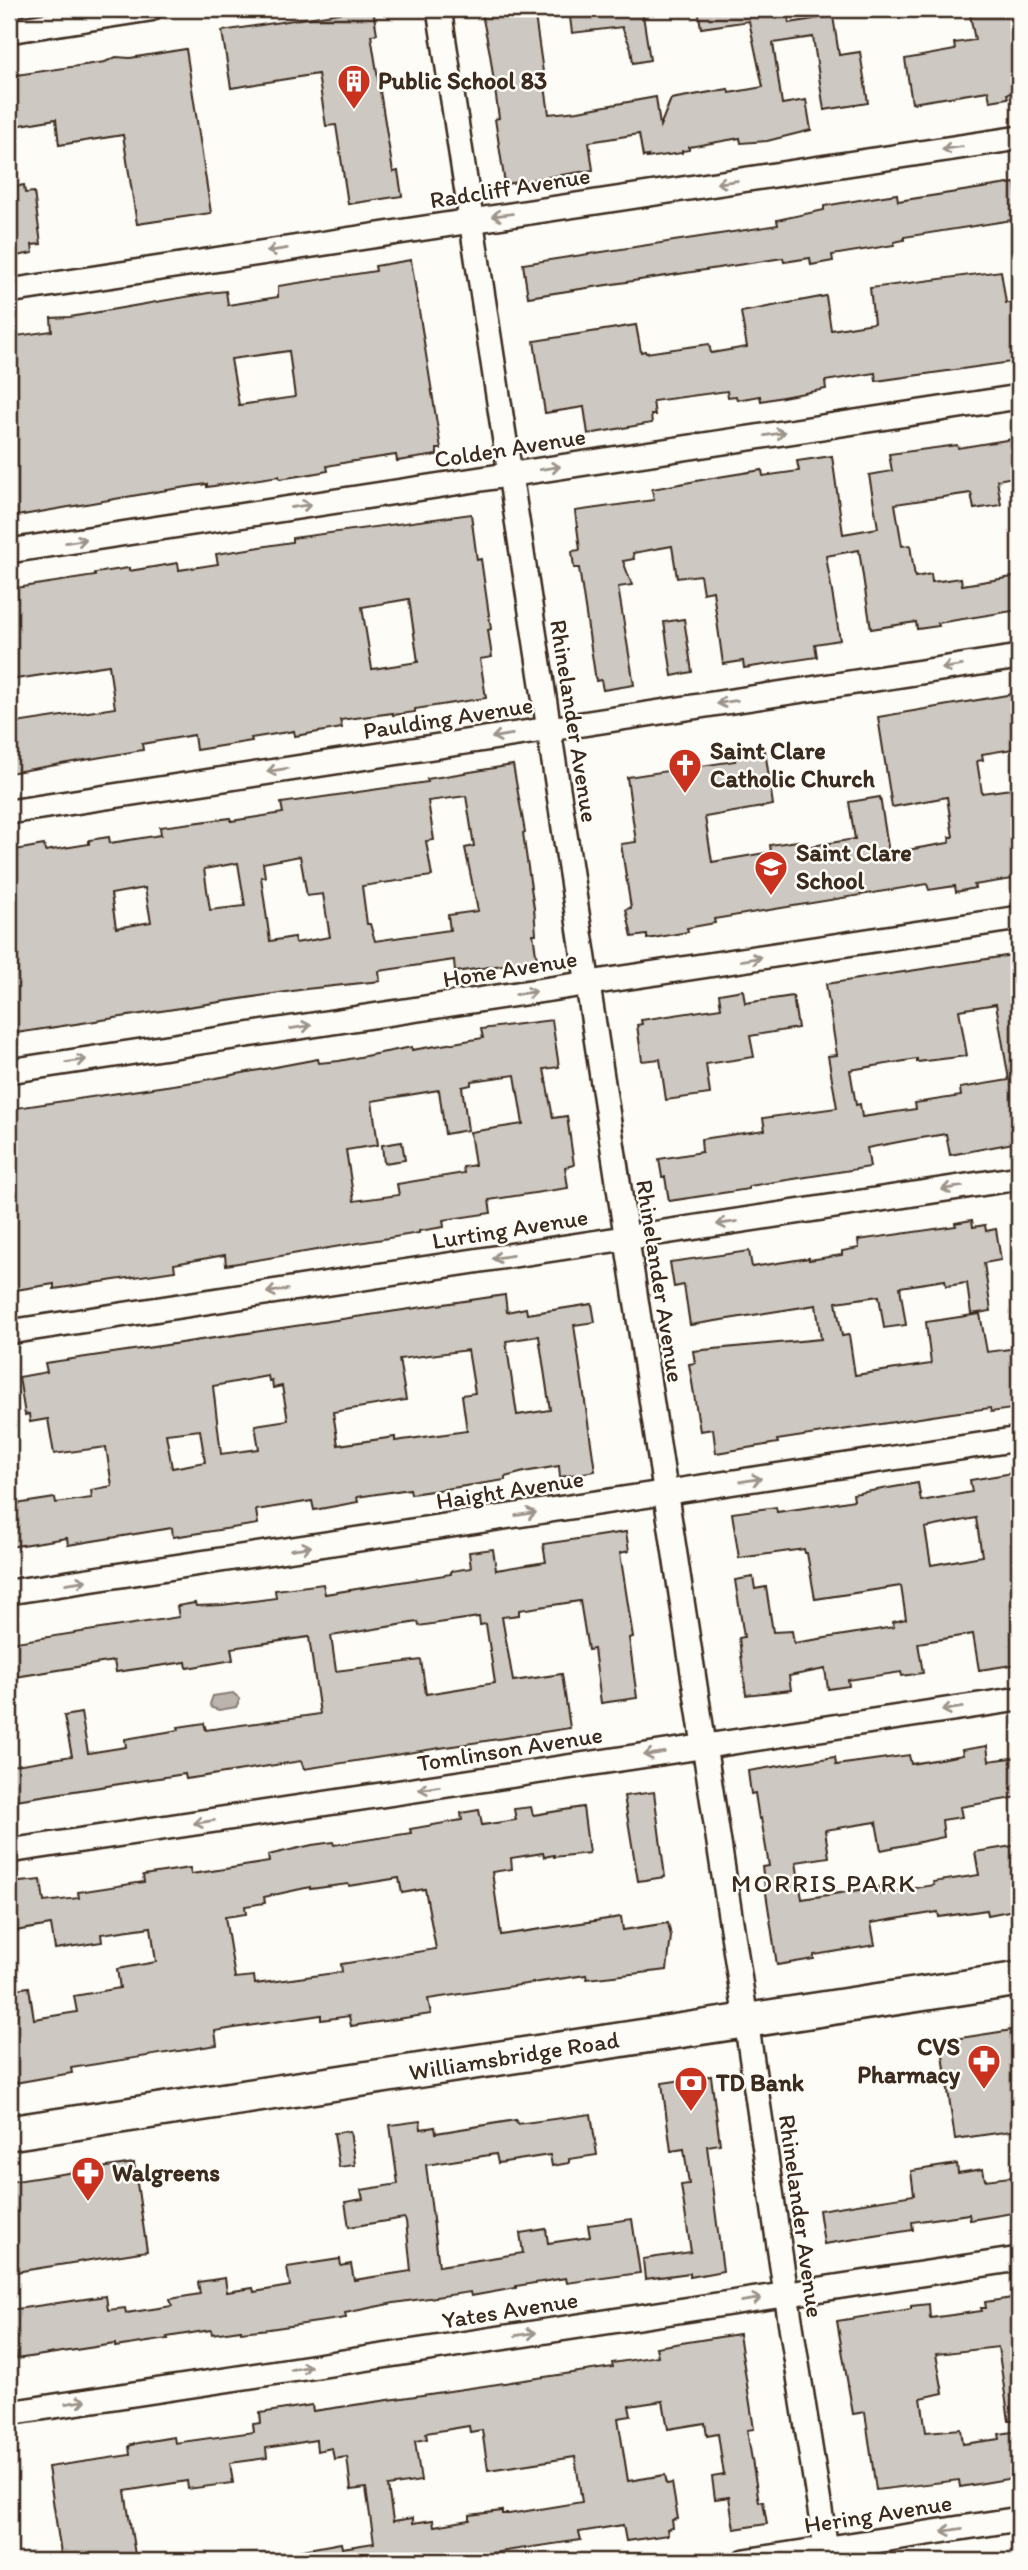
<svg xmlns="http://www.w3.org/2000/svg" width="1028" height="2570" font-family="Itim,sans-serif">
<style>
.water{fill:#bbb4ad;stroke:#887d74;stroke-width:2}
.building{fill:#cdc8c2;stroke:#3b2a1e;stroke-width:2;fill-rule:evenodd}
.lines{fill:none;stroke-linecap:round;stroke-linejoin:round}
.street-casing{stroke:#3b2a1e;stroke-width:28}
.secondary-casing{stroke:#3b2a1e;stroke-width:38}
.street{stroke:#fdfcf7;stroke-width:23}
.secondary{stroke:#fdfcf7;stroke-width:33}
.oneway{stroke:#9c938a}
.labels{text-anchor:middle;stroke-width:5;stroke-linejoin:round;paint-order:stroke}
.poi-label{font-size:24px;font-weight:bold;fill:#3b2a1e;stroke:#fdfcf7;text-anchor:start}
.street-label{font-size:24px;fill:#3b2a1e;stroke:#fdfcf7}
.neighbourhood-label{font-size:26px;letter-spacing:2px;fill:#3b2a1e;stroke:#fdfcf7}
</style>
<rect width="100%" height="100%" fill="#fdfcf7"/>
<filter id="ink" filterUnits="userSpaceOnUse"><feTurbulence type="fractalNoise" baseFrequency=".0143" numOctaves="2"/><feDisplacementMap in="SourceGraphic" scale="14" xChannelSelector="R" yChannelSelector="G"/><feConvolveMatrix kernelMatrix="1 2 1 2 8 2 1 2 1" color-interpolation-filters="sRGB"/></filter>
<g filter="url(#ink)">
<!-- water -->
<polygon class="water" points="233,1693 240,1699 236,1707 219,1710 212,1708 210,1704 213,1696"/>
<!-- building -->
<g class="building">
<polygon points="366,9 373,9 377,34 371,35 393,172 398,171 402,196 348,204 336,125 326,126 318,74 231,88 222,31"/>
<polygon points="481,9 534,9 549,114 578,111 656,97 660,126 671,99 728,89 729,93 763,87 749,21 701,28 698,9 787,9 789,23 833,16 839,55 860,52 868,103 824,110 813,37 773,43 782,104 806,100 811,130 767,141 741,143 740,138 689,147 689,150 682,151 682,153 647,158 648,156 643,157 639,134 589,142 593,170 505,184 495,119 499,118 490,54"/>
<polygon points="569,9 642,9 650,60 633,63 631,48 622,27 572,33"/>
<polygon points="1019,9 1019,30 1015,30 1019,57 1019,92 1007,94 1008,98 990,101 988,91 912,103 905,59 955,50 954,43 975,40 970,15"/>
<polygon points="186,49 211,213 137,224 123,135 59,145 56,119 9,127 9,76 105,62 116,57 130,58"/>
<polygon points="1015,183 1019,219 904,237 904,240 894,242 894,245 832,255 833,261 811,265 810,258 784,262 783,258 528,297 523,264 778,225 777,220 824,210 824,206 877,197 897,194 898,201"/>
<polygon points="24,185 25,193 34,192 41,244 32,245 33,253 16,256 9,210 9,188"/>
<path d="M411 260 441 449H437V455L397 461 396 455 348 462 327 466 328 471 305 475 280 479 279 476 207 487V484L161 491 11 517 9 337 52 331 51 318 70 317 208 293 226 291 228 305 278 297V286L376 271 375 266ZM289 351 295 397 239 405 231 359Z"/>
<polygon points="1001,271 1006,303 1019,303 1019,361 876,381 875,373 825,381 826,389 761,401 760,396 737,400 736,396 728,397 727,391 653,401 655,415 651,415 652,423 588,434 584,407 545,413 534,341 636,325 641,352 645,351 646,353 709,344 711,353 747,347 741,312 826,296 831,330 874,323 870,288"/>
<polygon points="1019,438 1019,476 997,480 1001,505 974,509 971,493 895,504 902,546 910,545 915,577 931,574 932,582 961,578 962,585 1019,576 1019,610 938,623 939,626 917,629 916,622 871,629 859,550 826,556 840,640 815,644 817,657 744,668 743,661 723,664 713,591 703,593 700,575 677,578 672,546 633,553 634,559 623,561 632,585 618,587 634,685 603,690 601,680 596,681 579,568 574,568 572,551 580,550 575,511 654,500 652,489 718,477 762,470 763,476 799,471 797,461 832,456 843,534 878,528 869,475 892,471 889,454 957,445 958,448"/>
<path d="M471 514 477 560 481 559 491 629 488 630 492 657 480 659 486 698 415 709V712L393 715V713L340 720 342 728 295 736 294 731 251 738 252 741 196 750 194 735 142 744 143 750 9 773V724L115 708 109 665 9 680V589L95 576V573L129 568V571L178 563 179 570 218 564 216 554 292 542V538ZM409 599 418 662 372 669 362 607Z"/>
<polygon points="684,619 692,672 672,676 664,622"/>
<polygon points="1019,693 1019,748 982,754 983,760 977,761 982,793 1019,788 1019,808 1016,809 1019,833 1019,878 974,885 975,888 956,892 955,886 929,890 927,884 714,919 715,923 687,928 688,932 647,939 647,935 632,937 626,909 631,908 621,844 636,842 627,777 735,761 734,754 765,750 773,805 705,817 712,862 771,852 770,845 798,841 799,848 855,839 849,802 880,797 889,853 948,843 950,842 949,837 953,837 947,797 892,807 878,717"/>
<path d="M513 765 525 832 523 833 534 908 536 934H533L537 960 455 972 454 960 379 971 380 981 306 989 16 1033 9 983V943L17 941 11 905 9 906V851L44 845 45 851 89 844V840L109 837 110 843 161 835 160 827 231 818V821L283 813 281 803 428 782 427 779ZM466 796 474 846 465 848 478 911 448 915 450 930 375 941 370 924H367L362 886 432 876 426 841 434 840 428 801ZM300 856 307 896 323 894 330 937 295 943 294 937 270 941 261 877H265L263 863ZM238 863 245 906 210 910 204 869ZM145 888 151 922 116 928 111 894Z"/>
<path d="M1019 954V1142L950 1155 946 1134 909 1140 867 1148 870 1167 749 1186V1189L669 1201 665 1177H662L659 1159 702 1152 701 1139 765 1130 763 1118 837 1108 828 1056 837 1055 826 984ZM996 1004 1009 1080 960 1088 961 1096 915 1103 916 1109 862 1117 860 1104 856 1105 850 1070 917 1059V1062L967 1056 959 1010Z"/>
<polygon points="743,990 745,1003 793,996 798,1028 750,1036 754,1057 706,1064 710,1094 666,1100 660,1059 642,1061 637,1025 642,1024 641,1020 721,1008 719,994"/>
<path d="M552 1020 559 1067 544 1069 553 1118 567 1116 574 1165 565 1167 568 1188 489 1200 491 1213 443 1220 444 1227 419 1231V1233L226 1265 225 1255 174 1264 175 1271 54 1289V1284L9 1291V1203L16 1202 9 1139V1109L200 1081 318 1059 319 1063 339 1061 412 1047V1050L483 1038 481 1029ZM515 1075 523 1124 470 1132 475 1165 463 1167 464 1173 397 1184 399 1195 354 1201 346 1150 378 1145 372 1101 439 1090 445 1134 468 1130 462 1087 471 1085V1081Z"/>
<polygon points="402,1142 405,1160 384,1163 382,1145"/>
<polygon points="972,1220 973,1227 985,1225 986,1231 996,1229 1001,1260 984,1263 991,1311 971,1314 967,1283 946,1286 945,1280 900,1287 906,1325 884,1328 879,1296 836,1302 842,1336 849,1335 855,1375 931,1364 926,1322 980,1314 987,1352 1018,1348 1019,1408 991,1412 990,1408 952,1413 777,1440 778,1443 716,1453 713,1429 700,1431 689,1364 695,1363 693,1351 821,1339 816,1305 690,1325 684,1285 674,1287 670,1262 749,1251 752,1267 809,1258 809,1260 842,1255 842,1251 859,1248 858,1240 956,1226 955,1223"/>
<path d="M505 1295 507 1312 526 1308 527 1314 592 1304 595 1322 574 1325 595 1471 560 1477 559 1466 524 1472 505 1477V1480L479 1484 411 1494 410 1489 357 1497 358 1502 314 1510 312 1501 256 1510 258 1524 173 1537 172 1528 68 1545 67 1538 9 1547V1505L55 1498 56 1503 92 1498 91 1490 112 1486 106 1447 54 1454 48 1419 30 1422 29 1414 25 1415 19 1377 47 1372 45 1363ZM539 1336 550 1410 517 1415 506 1341ZM468 1350 475 1393 462 1395 467 1431 395 1441V1437L338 1445 333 1412 406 1400 399 1359ZM268 1376 269 1381 272 1380 273 1388 282 1386 288 1420 255 1425 259 1449 221 1454 213 1386ZM200 1430 205 1462 172 1468 166 1434Z"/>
<path d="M1019 1472V1664L979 1670 973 1634 918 1643 923 1673 902 1676 901 1672 848 1680 849 1686 828 1689 825 1669 789 1676 791 1690 746 1695 739 1638 744 1637 735 1580 753 1577 755 1589 766 1587 773 1632 792 1631 794 1643 894 1627 893 1622 906 1619 901 1586 815 1599 807 1553H805L804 1549 739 1558 732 1513 776 1507 777 1512 831 1504 854 1500 853 1494 918 1483 921 1501 972 1492 970 1480ZM976 1518 982 1556 931 1565 925 1528Z"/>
<path d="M626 1532 629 1551 620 1553 633 1637 629 1638 637 1698 601 1703 594 1649 588 1650 580 1601 519 1610V1615L502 1617 513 1681 562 1674 570 1728 304 1769 301 1761 186 1779 185 1774 9 1801V1766L72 1756 64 1716 81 1713 88 1753 126 1747 125 1739 179 1730 178 1727 204 1723 206 1730 320 1714 309 1637 231 1648 233 1660 187 1668 186 1662 116 1672 114 1661 9 1678V1643L179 1617 177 1606 195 1603 196 1606 222 1605 276 1598 275 1590 323 1584 325 1594 451 1574V1571L471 1568 469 1552 493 1549 496 1570 546 1562 543 1544ZM479 1617 480 1625 486 1624 495 1683 426 1694 421 1660 336 1671 331 1636 418 1622 419 1626Z"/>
<polygon points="987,1746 989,1761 1019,1757 1019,1797 960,1807 962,1817 942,1820 944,1837 881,1850 876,1822 825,1830 829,1857 796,1862 802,1899 878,1887 879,1894 934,1885 933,1882 979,1875 975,1852 1019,1845 1019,1909 988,1915 987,1910 939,1917 938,1912 871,1923 875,1945 814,1955 814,1959 777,1965 762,1867 769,1866 761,1818 759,1819 755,1793 751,1794 748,1771 835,1757 836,1765 909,1755 911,1764 963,1755 962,1750"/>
<polygon points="654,1792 665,1877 638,1881 624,1796"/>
<path d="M531 1807 533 1815 583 1807 589 1853 554 1857V1855L544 1857 543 1853 511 1858 512 1869 492 1872 501 1935 621 1917 623 1930 668 1923 671 1936 667 1970 587 1979 586 1975 428 1999 431 2014 351 2026 349 2016 321 2020V2015L215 2031 217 2045 71 2068 72 2073 9 2084V1990L29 1987 34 2019 77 2012 74 1996 120 1988 117 1969 156 1962 151 1927 101 1934 102 1942 55 1949 51 1925 9 1932V1883L41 1880 44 1902 79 1898 78 1892 144 1882 143 1875 190 1868 191 1874 238 1867 269 1862 268 1855 312 1845 333 1842 334 1845 411 1833 410 1829 462 1820 461 1813 479 1810 482 1825 516 1820 514 1809ZM399 1878 402 1893 425 1889 436 1949 341 1964 342 1972 255 1984 254 1976 235 1978 225 1917 246 1914 245 1906 265 1903 264 1897 310 1887V1889L348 1884 349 1886Z"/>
<polygon points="1019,2029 1019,2130 955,2139 941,2041"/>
<polygon points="711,2076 720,2144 707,2146 723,2271 690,2277 690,2273 645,2279 643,2259 691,2252 681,2185 689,2184 684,2149 671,2151 662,2083"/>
<polygon points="591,2114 597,2155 569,2159 569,2163 552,2166 550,2155 498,2163 496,2154 426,2165 439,2266 523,2253 520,2233 546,2229 548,2243 590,2237 588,2225 632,2219 640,2273 567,2283 566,2278 516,2286 516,2288 471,2296 470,2292 394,2303 345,2313 346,2318 269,2329 241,2332 241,2330 212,2334 211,2330 167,2337 168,2339 115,2347 115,2344 16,2359 9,2310 106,2296 108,2310 125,2308 126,2313 172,2306 170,2299 200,2294 198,2282 225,2278 227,2292 253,2288 254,2292 290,2286 287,2267 340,2259 341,2266 351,2264 354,2280 411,2271 406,2221 404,2218 349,2227 345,2202 363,2199 361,2190 398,2184 390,2125 420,2121 421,2129 435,2127 436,2133 516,2120 517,2124"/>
<polygon points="350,2131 355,2165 339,2167 334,2133"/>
<polygon points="134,2163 147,2251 9,2273 9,2182"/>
<polygon points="957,2164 958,2173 983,2169 985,2180 1019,2176 1019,2212 970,2220 969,2214 912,2222 913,2230 824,2244 819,2210 914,2195 911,2171"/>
<polygon points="1019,2297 1019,2421 1009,2421 998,2347 936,2354 943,2393 921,2398 926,2432 961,2429 963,2444 1000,2439 999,2434 1019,2431 1019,2477 960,2487 959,2480 876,2490 865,2412 853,2414 837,2321 911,2309 911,2306 929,2304 930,2318 982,2311 981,2308 986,2308 985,2302"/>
<path d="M739 2334 754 2429 747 2430 759 2502 763 2501 767 2524 734 2529 729 2497 715 2499 712 2477 724 2475 718 2434 707 2436 705 2423 668 2429 663 2401 629 2406 631 2416 618 2418 628 2481 665 2475 667 2484 672 2483 678 2519 672 2520 673 2528 667 2529 668 2535 626 2541 623 2525 579 2532 581 2540 451 2559V2557L421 2561H292L291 2552 341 2543 342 2548 374 2543 366 2488 351 2490 347 2457 334 2459 332 2448 317 2451 316 2440 266 2448 267 2458 230 2463 233 2483 188 2489 187 2481 125 2491 136 2561H62L48 2467 130 2455 129 2446 138 2443 174 2437 175 2443 254 2432 253 2424 261 2423 260 2413 312 2405 313 2411 613 2367 612 2363 658 2356 656 2347ZM469 2426 470 2432 482 2430 488 2470 575 2457 582 2502 509 2514H502V2511L470 2515V2520L434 2526 433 2520 413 2523V2518L393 2521 388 2486 421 2481 415 2441 427 2439 426 2433Z"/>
</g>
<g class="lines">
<defs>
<g id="street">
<polyline points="439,9 746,2020 786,2294 828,2561"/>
<polyline points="9,31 150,9"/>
<polyline points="9,291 1019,138"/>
<polyline points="9,551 1019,397"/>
<polyline points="9,812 1019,657"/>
<polyline points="9,1071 1019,918"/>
<polyline points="9,1332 1019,1178"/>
<polyline points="9,1592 1019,1439"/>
<polyline points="9,1851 1019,1699"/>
<polyline points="9,2413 1019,2259"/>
<polyline points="745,2561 1019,2519"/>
</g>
<polyline id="secondary" points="9,2133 1019,1979"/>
</defs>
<!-- street casing -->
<use href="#street" class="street-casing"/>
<!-- secondary casing -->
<use href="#secondary" class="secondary-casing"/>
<!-- street -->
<use href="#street" class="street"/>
<!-- secondary -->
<use href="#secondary" class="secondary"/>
</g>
<!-- one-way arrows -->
<defs><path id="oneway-shaft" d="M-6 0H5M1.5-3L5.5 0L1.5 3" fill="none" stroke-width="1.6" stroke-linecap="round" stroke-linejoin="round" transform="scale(1.75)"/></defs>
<g class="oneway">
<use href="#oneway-shaft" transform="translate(952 148) rotate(172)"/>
<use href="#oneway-shaft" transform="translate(727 182) rotate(172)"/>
<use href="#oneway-shaft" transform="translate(502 215) rotate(172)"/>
<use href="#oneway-shaft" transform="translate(277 250) rotate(171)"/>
<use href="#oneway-shaft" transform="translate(775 434) rotate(-9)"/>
<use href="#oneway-shaft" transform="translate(550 468) rotate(-9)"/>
<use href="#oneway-shaft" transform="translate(301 506) rotate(-9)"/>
<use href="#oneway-shaft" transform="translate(76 541) rotate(-9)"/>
<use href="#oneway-shaft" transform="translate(952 667) rotate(171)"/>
<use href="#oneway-shaft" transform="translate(727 702) rotate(171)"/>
<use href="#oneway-shaft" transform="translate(502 736) rotate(171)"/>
<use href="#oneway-shaft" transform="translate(277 770) rotate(171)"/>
<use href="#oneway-shaft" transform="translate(751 959) rotate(-9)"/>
<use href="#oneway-shaft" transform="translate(526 993) rotate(-9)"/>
<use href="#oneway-shaft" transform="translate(301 1027) rotate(-9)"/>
<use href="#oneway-shaft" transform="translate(76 1061) rotate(-9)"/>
<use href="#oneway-shaft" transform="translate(952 1188) rotate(171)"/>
<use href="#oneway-shaft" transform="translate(727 1223) rotate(171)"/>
<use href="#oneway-shaft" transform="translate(502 1257) rotate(171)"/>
<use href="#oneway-shaft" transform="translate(277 1291) rotate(171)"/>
<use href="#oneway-shaft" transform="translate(751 1480) rotate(-9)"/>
<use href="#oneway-shaft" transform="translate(526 1514) rotate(-9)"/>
<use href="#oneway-shaft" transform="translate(301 1548) rotate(-9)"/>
<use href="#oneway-shaft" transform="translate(76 1582) rotate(-9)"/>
<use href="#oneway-shaft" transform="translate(952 1709) rotate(171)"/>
<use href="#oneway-shaft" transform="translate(654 1754) rotate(171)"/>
<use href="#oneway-shaft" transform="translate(429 1788) rotate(171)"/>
<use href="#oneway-shaft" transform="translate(204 1822) rotate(171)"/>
<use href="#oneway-shaft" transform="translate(751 2300) rotate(-9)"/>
<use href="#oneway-shaft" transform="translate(526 2334) rotate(-9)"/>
<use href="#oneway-shaft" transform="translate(301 2368) rotate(-9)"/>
<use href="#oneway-shaft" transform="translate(76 2402) rotate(-9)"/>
<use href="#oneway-shaft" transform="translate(952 2530) rotate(171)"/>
</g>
</g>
<!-- icons -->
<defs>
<symbol id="building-pin" viewBox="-11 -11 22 30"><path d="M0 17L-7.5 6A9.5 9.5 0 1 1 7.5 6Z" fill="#c8321e" stroke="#fdfcf7"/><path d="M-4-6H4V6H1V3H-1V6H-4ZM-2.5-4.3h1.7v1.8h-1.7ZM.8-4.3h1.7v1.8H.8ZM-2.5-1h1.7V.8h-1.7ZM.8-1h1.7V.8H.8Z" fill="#fff"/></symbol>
<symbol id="church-pin" viewBox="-11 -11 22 30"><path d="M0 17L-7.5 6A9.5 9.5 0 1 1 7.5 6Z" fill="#c8321e" stroke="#fdfcf7"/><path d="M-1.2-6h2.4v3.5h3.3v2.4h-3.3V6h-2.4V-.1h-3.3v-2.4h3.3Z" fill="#fff"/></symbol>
<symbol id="school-pin" viewBox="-11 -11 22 30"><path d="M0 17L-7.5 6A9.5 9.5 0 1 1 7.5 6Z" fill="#c8321e" stroke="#fdfcf7"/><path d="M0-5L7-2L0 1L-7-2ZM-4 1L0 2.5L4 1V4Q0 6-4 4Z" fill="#fff"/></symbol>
<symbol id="pharmacy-pin" viewBox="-11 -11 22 30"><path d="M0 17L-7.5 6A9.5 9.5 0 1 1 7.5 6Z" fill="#c8321e" stroke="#fdfcf7"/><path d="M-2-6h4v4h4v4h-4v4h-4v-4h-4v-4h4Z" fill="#fff"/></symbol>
<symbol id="bank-pin" viewBox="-11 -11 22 30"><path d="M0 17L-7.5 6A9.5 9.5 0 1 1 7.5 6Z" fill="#c8321e" stroke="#fdfcf7"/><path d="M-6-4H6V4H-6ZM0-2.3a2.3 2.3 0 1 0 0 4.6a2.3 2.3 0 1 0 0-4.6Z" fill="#fff"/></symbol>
</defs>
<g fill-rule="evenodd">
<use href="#building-pin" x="335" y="62" width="38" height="52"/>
<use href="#church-pin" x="666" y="746" width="38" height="52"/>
<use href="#school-pin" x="752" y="848" width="38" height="52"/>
<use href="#pharmacy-pin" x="965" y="2042" width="38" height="52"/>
<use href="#bank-pin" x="672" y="2064" width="38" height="52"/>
<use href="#pharmacy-pin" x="69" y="2154" width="38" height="52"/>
</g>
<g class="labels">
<!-- poi labels -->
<g class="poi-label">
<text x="378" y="89">Public School 83</text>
<text x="710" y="759">Saint Clare<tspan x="710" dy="28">Catholic Church</tspan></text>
<text x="796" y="861">Saint Clare<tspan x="796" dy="28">School</tspan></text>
<text x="960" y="2055" text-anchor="end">CVS<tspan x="960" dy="28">Pharmacy</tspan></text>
<text x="716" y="2091">TD Bank</text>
<text x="112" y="2181">Walgreens</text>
</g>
<!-- street labels -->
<g class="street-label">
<text transform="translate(510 188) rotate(-9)" y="8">Radcliff Avenue</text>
<text transform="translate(510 448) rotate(-9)" y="8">Colden Avenue</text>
<text transform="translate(448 718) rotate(-9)" y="8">Paulding Avenue</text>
<text transform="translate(574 721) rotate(81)" y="8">Rhinelander Avenue</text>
<text transform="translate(510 969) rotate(-9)" y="8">Hone Avenue</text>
<text transform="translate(510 1229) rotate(-9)" y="8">Lurting Avenue</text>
<text transform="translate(660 1281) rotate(81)" y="8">Rhinelander Avenue</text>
<text transform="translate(510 1490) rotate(-9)" y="8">Haight Avenue</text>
<text transform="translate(510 1749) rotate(-9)" y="8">Tomlinson Avenue</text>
<text transform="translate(514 2056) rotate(-9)" y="8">Williamsbridge Road</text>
<text transform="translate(801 2216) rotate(82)" y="8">Rhinelander Avenue</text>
<text transform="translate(510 2310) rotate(-9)" y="8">Yates Avenue</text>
<text transform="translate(878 2514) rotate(-9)" y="8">Hering Avenue</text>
</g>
<!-- neighbourhood labels -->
<g class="neighbourhood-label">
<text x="824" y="1892">MORRIS PARK</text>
</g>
</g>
<!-- margin -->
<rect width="1028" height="2570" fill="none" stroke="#fdfcf7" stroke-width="35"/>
<rect x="18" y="18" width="993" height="2535" fill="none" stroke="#3b2a1e" stroke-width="2.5" filter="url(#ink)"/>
</svg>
